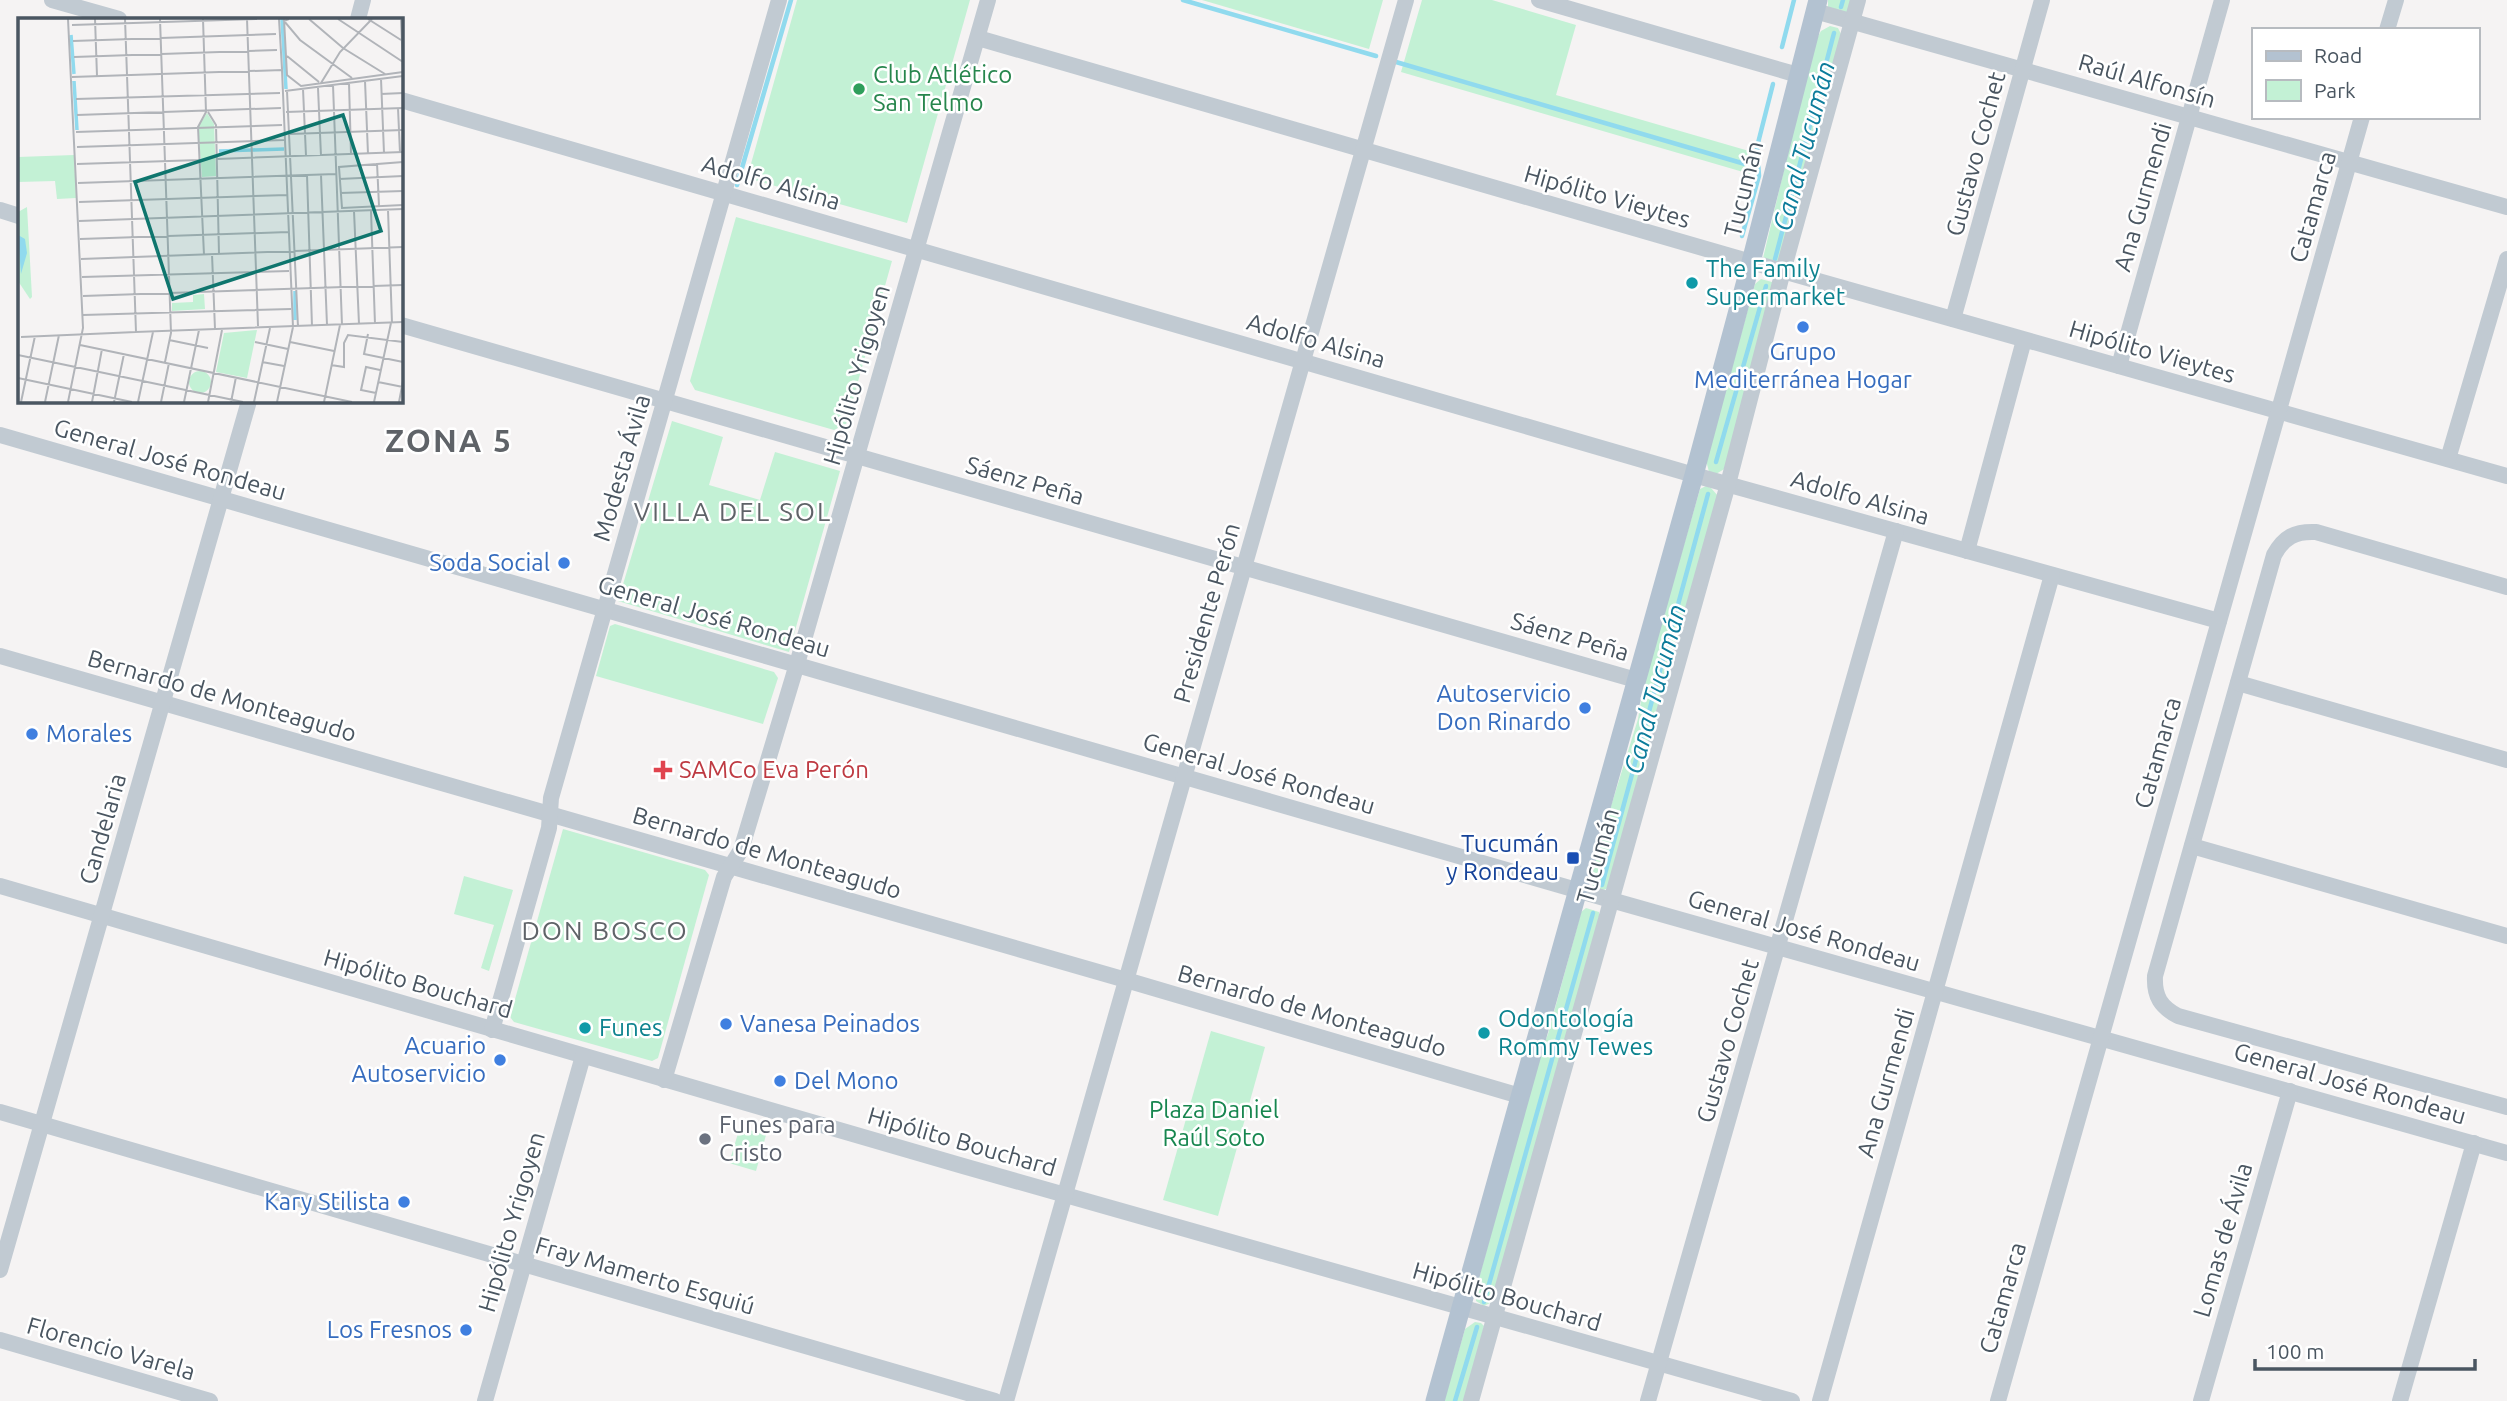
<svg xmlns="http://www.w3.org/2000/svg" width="2507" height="1401" font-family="Ubuntu,sans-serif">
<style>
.green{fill:#c3f1d5}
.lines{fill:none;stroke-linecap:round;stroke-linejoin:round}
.stream{stroke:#90daee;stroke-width:4.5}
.minor{stroke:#c1cad2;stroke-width:16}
.major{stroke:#b3c2d1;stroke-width:19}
.leisure-dot{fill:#2e9e5b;stroke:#fff;stroke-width:2.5}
.culture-dot{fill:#0f9aa8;stroke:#fff;stroke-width:2.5}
.shop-dot{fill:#3f7fe0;stroke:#fff;stroke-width:2.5}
.health-dot{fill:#e0444e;stroke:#fff;stroke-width:2.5}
.transit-dot{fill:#1a4fb4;stroke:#fff;stroke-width:2.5}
.worship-dot{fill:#6b7280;stroke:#fff;stroke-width:2.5}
.labels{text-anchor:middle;stroke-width:5;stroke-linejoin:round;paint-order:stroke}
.leisure-label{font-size:24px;fill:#27864d;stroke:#fff;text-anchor:start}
.street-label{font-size:24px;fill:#4a5661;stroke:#fff}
.culture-label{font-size:24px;fill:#0d838f;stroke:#fff;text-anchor:start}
.shop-label{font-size:24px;fill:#366cbe;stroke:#fff;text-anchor:end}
.health-label{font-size:24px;fill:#be3a42;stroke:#fff;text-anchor:start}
.transit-label{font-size:24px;fill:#164399;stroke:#fff;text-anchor:end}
.park-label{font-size:24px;fill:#17864f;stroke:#fff}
.worship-label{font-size:24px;fill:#5b616d;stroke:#fff;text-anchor:start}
.water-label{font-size:26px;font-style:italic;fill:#0c7c9b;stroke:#fff}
.neighbourhood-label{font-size:26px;letter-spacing:2px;fill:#5f6368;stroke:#fff}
.district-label{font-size:32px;font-weight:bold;letter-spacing:2px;fill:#5f6368;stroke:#fff}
.inset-river{fill:none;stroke:#90daee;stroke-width:3.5}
.inset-road{fill:none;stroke:#b1b4b9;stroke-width:2}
.view{fill:#0f766e;fill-opacity:0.15;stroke:#0f766e;stroke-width:3.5}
.inset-edge{fill:none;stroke:#4a5661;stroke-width:3.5}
</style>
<rect width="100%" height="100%" fill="#f5f3f3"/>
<!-- green -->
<g class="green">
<polygon points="797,0 970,0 907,223 747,178"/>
<polygon points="1202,0 1383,0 1369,49"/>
<polygon points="1422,0 1492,0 1576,25 1556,95 1749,151 1750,174 1401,72"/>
<polygon points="1828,0 1854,0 1849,14 1834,13 1828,7"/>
<polygon points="1830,26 1838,28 1843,38 1780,262 1763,258 1814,44 1821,31"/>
<polygon points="736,217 892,261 846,424 834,430 695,390 690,381"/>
<polygon points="1761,279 1772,282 1774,289 1726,468 1716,474 1709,472 1706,460 1755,284"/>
<polygon points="672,421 723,437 709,485 760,500 775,452 840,471 789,652 618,601"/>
<path d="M1706 486 1711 488 1718 496 1608 888C1597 894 1593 888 1589 877L1638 719 1644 683 1700 489Z"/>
<polygon points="615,624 774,672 778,678 763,724 596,676 610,626"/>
<polygon points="563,829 705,870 709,875 658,1058 652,1061 514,1022 510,1017"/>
<polygon points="464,876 513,890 489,971 481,968 494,925 454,914"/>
<polygon points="1586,908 1599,912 1599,917 1492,1302 1484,1306 1476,1301 1476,1289 1539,1056 1548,1034 1579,920 1581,912"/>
<polygon points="1211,1031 1265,1047 1218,1216 1163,1200"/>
<polygon points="740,1127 766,1135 756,1171 729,1163"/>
<polygon points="1475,1322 1481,1323 1484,1326 1465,1401 1444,1401 1465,1329"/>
</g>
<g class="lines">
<!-- stream -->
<g class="stream">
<polyline points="1183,0 1376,56"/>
<polyline points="1841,7 1843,0"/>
<polyline points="1782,47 1794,0"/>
<polyline points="1396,62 1745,164 1759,158"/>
<polyline points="737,185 791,0"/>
<polyline points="1742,236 1759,176 1757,147 1773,84"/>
<polyline points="1775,259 1834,33"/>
<polyline points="1716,462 1766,286"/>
<polyline points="1602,885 1708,494"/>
<polyline points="1484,1302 1593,913"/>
<polyline points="1455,1401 1477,1327"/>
</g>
<!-- minor -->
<g class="minor">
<polyline points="52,0 119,19"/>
<polyline points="1539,0 1798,75"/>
<polyline points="1815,11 2507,207"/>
<polyline points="358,19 363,0"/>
<polyline points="2387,30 2396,0"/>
<polyline points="978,38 1751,262 2507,476"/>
<polyline points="401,100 1694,475 2219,621"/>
<polyline points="0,210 19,216"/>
<polyline points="1953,319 2042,0"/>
<polyline points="401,325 1636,680"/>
<polyline points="2119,366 2222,0"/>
<polyline points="0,435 1611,900 2507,1153"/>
<polyline points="2448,459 2507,259"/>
<polyline points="1967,551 2024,340"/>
<path d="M2507 587 2316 532C2295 531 2284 537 2274 555L2155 976C2154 997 2161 1007 2178 1016L2507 1107"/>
<polyline points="0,656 1126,980 1520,1096"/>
<polyline points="2238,683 2507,760"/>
<polyline points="2192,846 2507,936"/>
<polyline points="0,886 963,1166 1792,1401"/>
<polyline points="492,1030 549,828 551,798 779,0"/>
<polyline points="664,1080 724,877 741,850 797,664 988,0"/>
<polyline points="0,1112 995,1401"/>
<polyline points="0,1270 249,401"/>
<polyline points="0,1340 210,1401"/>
<polyline points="485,1401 583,1056"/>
<polyline points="1006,1401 1406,0"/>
<polyline points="1471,1401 1728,484 1783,271 1858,0"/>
<polyline points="1648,1401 1896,531"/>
<polyline points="1820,1401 2052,575"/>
<polyline points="1998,1401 2362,117"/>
<polyline points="2201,1401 2290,1091"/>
<polyline points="2400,1401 2474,1143"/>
</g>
<!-- major -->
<polyline class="major" points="1435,1401 1694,475 1751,262 1818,0"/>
</g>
<!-- markers -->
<circle class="leisure-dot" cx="859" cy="89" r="7"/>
<g class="culture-dot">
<circle cx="1692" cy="283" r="7"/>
<circle cx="585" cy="1028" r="7"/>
<circle cx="1484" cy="1033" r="7"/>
</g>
<g class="shop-dot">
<circle cx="1803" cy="327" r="7"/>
<circle cx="564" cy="563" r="7"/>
<circle cx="1585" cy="708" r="7"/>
<circle cx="32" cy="734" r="7"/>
<circle cx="726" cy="1024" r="7"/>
<circle cx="500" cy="1060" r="7"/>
<circle cx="780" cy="1081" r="7"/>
<circle cx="404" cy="1202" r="7"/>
<circle cx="466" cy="1330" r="7"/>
</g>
<path class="health-dot" d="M659.5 759.5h7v7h7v7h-7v7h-7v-7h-7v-7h7z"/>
<rect class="transit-dot" x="1566" y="851" width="14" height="14" rx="3.5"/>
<circle class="worship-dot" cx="705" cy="1139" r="7"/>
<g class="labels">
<!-- leisure labels -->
<g class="leisure-label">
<text x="873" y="83">Club Atlético<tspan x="873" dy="28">San Telmo</tspan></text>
</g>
<!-- street labels -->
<g class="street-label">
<text transform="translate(2147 81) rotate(16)" y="8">Raúl Alfonsín</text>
<text transform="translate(1976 154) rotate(-75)" y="8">Gustavo Cochet</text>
<text transform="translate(771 183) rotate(16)" y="8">Adolfo Alsina</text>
<text transform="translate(1744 189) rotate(-76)" y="8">Tucumán</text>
<text transform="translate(1607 197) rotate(16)" y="8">Hipólito Vieytes</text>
<text transform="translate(2143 197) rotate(-74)" y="8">Ana Gurmendi</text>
<text transform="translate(2313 207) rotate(-74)" y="8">Catamarca</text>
<text transform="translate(1316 341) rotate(16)" y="8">Adolfo Alsina</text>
<text transform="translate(2152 352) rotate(16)" y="8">Hipólito Vieytes</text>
<text transform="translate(857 375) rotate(-74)" y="8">Hipólito Yrigoyen</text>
<text transform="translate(170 460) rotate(16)" y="8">General José Rondeau</text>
<text transform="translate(622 468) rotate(-74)" y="8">Modesta Ávila</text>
<text transform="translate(1025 481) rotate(16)" y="8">Sáenz Peña</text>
<text transform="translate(1860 498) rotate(16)" y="8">Adolfo Alsina</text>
<text transform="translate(1207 613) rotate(-74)" y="8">Presidente Perón</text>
<text transform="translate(714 617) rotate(16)" y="8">General José Rondeau</text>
<text transform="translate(1570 637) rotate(16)" y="8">Sáenz Peña</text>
<text transform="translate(222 696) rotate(16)" y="8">Bernardo de Monteagudo</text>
<text transform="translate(2158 753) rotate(-74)" y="8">Catamarca</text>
<text transform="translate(1259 774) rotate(16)" y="8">General José Rondeau</text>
<text transform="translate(103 829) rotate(-74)" y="8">Candelaria</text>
<text transform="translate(767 853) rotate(16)" y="8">Bernardo de Monteagudo</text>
<text transform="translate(1598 856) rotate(-74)" y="8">Tucumán</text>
<text transform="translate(1804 931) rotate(16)" y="8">General José Rondeau</text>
<text transform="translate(418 984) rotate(16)" y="8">Hipólito Bouchard</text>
<text transform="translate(1312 1011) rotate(16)" y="8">Bernardo de Monteagudo</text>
<text transform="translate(1728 1041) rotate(-74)" y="8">Gustavo Cochet</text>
<text transform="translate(1886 1083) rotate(-74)" y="8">Ana Gurmendi</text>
<text transform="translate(2350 1084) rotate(16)" y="8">General José Rondeau</text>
<text transform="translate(962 1142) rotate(16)" y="8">Hipólito Bouchard</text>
<text transform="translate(512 1222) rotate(-74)" y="8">Hipólito Yrigoyen</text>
<text transform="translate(2223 1240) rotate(-74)" y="8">Lomas de Ávila</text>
<text transform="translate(645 1276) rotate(16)" y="8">Fray Mamerto Esquiú</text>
<text transform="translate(1507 1297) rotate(16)" y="8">Hipólito Bouchard</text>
<text transform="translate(2003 1298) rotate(-74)" y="8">Catamarca</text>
<text transform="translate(111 1349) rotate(16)" y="8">Florencio Varela</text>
</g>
<!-- culture labels -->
<g class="culture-label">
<text x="1706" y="277">The Family<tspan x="1706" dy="28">Supermarket</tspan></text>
<text x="1498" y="1027">Odontología<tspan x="1498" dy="28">Rommy Tewes</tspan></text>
<text x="599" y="1036">Funes</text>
</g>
<!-- shop labels -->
<g class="shop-label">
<text x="1803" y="360" text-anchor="middle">Grupo<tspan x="1803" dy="28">Mediterránea Hogar</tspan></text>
<text x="550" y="571">Soda Social</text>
<text x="1571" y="702">Autoservicio<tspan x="1571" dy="28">Don Rinardo</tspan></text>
<text x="46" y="742" text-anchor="start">Morales</text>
<text x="740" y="1032" text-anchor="start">Vanesa Peinados</text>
<text x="486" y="1054">Acuario<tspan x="486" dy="28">Autoservicio</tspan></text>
<text x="794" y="1089" text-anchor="start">Del Mono</text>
<text x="390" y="1210">Kary Stilista</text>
<text x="452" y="1338">Los Fresnos</text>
</g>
<!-- health labels -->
<g class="health-label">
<text x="679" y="778">SAMCo Eva Perón</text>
</g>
<!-- transit labels -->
<g class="transit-label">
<text x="1559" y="852">Tucumán<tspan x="1559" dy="28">y Rondeau</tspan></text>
</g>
<!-- park labels -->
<g class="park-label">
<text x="1214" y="1118">Plaza Daniel<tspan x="1214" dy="28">Raúl Soto</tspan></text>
</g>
<!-- worship labels -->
<g class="worship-label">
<text x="719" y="1133">Funes para<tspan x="719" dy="28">Cristo</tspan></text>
</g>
<!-- water labels -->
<g class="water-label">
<text transform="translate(1804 146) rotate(-75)" y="9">Canal Tucumán</text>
<text transform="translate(1655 689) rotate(-75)" y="9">Canal Tucumán</text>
</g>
<!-- neighbourhood labels -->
<g class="neighbourhood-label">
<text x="733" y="521">VILLA DEL SOL</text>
<text x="605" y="940">DON BOSCO</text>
</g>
<!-- district labels -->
<g class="district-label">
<text x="449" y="452">ZONA 5</text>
</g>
</g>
<!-- overview -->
<g transform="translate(18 18)">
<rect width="385" height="385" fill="#f5f3f3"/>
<path d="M189 95 196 106 198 158 184 159 180 109ZM56 137 58 180 39 181 37 163 0 164V139ZM9 189 14 279 12 281 0 263V194ZM186 276 187 291 154 293V285L175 284V277ZM239 312 229 360 198 354 206 315ZM171 364a11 11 0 1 1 22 0a11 11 0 1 1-22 0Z" fill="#c3f1d5"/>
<path d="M0 217 7 221 9 235 3 256Z" fill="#90daee"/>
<path class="inset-river" d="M264 1 268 71M53 17 56 56M56 63 59 112M234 132 266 131M201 133 233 132M277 273V302"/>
<path class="inset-road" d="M77 1 79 58M107 1 109 57M142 1 153 315 147 344M185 1 188 94 180 109 186 237M229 1 240 308M261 1 264 51M266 1 269 57 283 68 385 54M271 1 266 3 282 22 334 60M291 1 325 30 367 56M320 1 385 44M350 1 383 22M383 2 385 49M54 7 239 1M55 23 258 16M269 38 301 64M56 39 259 32M109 57 118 314 385 304M54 59 264 52 275 309M363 61 366 135M347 63 350 136M303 65 322 34 354 1M331 65 333 136M315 67 324 307M300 70 303 138M285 71 288 138M267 73 385 58M269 73 280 309M363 76 385 75M58 81 262 75M380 90 382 135M190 94 198 107 201 236M268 94 385 90M59 97 263 90M58 114 264 107M272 116 385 112M59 129 266 122M199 141 385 134M385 144 321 149 324 190 385 187M359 145 361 188M59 146 182 142M289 157 294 308M303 157 309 307M321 161 385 158M60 165 318 156M322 175 385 173M61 184 269 177M370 192 374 305M336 193 341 306M353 193 357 306M61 203 385 191M62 221 270 214M194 236 197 311M63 241 385 229M64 259 271 253M65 278 385 267M65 297 273 291M350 316 346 336 385 344M3 319 118 314M151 322 190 330M237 324 270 331M272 324 316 333M62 327 334 384M0 337 225 384M244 344 266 348M313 347 326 349V325L330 317 385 324M0 360 114 384M360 364 385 369M358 375 343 372 348 349 362 352M3 384 17 318M27 384 41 317M50 384 65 310 50 1M74 384 84 331M96 384 106 336M120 384 135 314M143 384 151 345M166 384 181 312M190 384 204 312M213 384 218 359M236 384 252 310M259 384 275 309M306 384 322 307M356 384 373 305M381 384 385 363"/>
<path class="view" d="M325 97 363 213 155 281 117 164Z"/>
<rect width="385" height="385" class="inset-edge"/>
</g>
<!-- legend -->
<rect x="2252" y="28" width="228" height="91" fill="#ffffff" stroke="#b7bbc0" stroke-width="2"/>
<rect x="2266" y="51" width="35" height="10" fill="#b3c2d1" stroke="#b7bbc0" stroke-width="2"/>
<text x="2314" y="63" font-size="21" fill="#4a5661">Road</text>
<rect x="2266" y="80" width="35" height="21" fill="#c3f1d5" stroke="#b7bbc0" stroke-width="2"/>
<text x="2314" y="98" font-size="21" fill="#4a5661">Park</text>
<!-- scale -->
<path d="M2255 1359v10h220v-10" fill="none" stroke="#4a5661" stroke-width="3.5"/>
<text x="2266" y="1359" font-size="21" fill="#4a5661" stroke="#ffffff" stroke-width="5" paint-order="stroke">100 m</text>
</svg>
